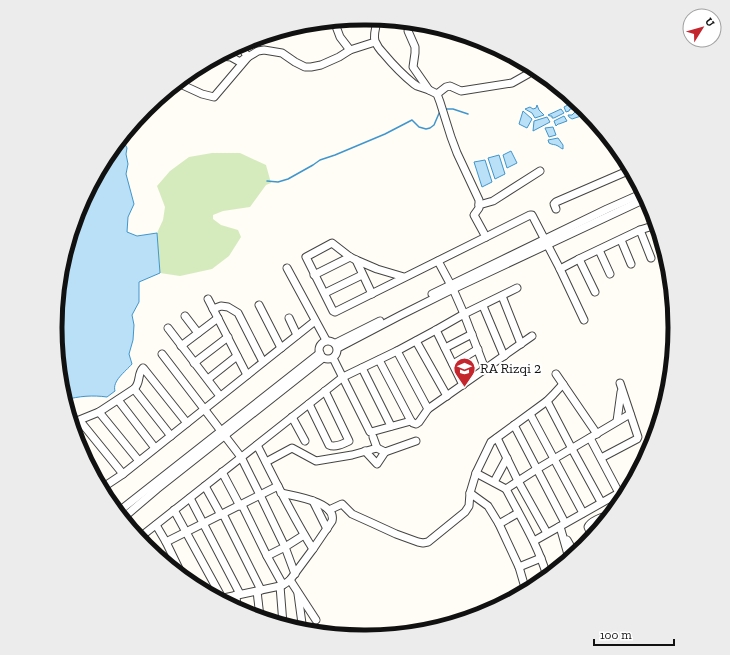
<svg xmlns="http://www.w3.org/2000/svg" width="730" height="655" font-family="'Zilla Slab',serif">
<style>
.green{fill:#d5ebbd}
.water{fill:#b9e0f7;stroke:#3f96cf}
.lines{fill:none;stroke-linecap:round;stroke-linejoin:round}
.stream{stroke:#3f96cf;stroke-width:1.5}
.minor-casing{stroke:#444;stroke-width:9}
.minor{stroke:#fff;stroke-width:7}
.labels{text-anchor:middle;stroke-width:4;stroke-linejoin:round;paint-order:stroke}
.poi-label{font-size:14px;fill:#111;stroke:#fff;text-anchor:start}
.rim{fill:none;stroke:#111;stroke-width:5}
</style>
<rect width="100%" height="100%" fill="#fffdf5"/>
<!-- green -->
<polygon class="green" points="212,153 240,153 266,165 271,183 266,185 250,207 223,211 213,215 213,219 221,225 238,230 241,237 229,256 212,269 180,276 160,273 157,233 163,220 165,207 157,186 170,171 189,157"/>
<!-- water -->
<g class="water">
<polygon points="575,101 577,103 578,107 574,109 570,109 569,111 566,112 564,107"/>
<polygon points="537,105 539,110 544,115 535,118 532,113 525,109 530,107 533,109 536,108"/>
<polygon points="561,109 564,113 554,118 552,118 552,116 550,116 548,115"/>
<polygon points="579,110 581,116 572,119 569,117 568,115 572,115 575,112"/>
<polygon points="523,111 532,119 527,128 519,124"/>
<polygon points="564,116 567,121 559,124 558,124 556,126 554,121"/>
<polygon points="547,117 550,122 533,131 534,121"/>
<polygon points="553,127 556,135 549,137 545,128"/>
<path d="M122 138 127 148 126 154 128 164 126 174 134 204 128 217 127 232 137 236 157 233 160 273 139 282V302L132 315 134 325 133 340 129 354 132 364C125 372 112 381 115 391L107 397C93 395 79 396 65 400L61 388 56 327 61 267 79 209 108 155Z"/>
<path d="M558 138 563 145V149C560 148 560 147 558 146 555 144 552 145 549 143L548 140Z"/>
<polygon points="511,151 517,163 507,168 503,155"/>
<polygon points="499,155 505,174 495,179 488,158"/>
<polygon points="485,160 492,182 482,187 474,162"/>
</g>
<g class="lines">
<!-- stream -->
<g class="stream">
<polyline points="445,109 453,109 468,114"/>
<polyline points="267,181 278,182 288,179 313,165 320,160 335,155 385,134 412,120 419,127 426,129 430,128 434,125 440,111"/>
</g>
<defs>
<g id="minor">
<path d="M378 19C376 26 373 34 375 41 377 46 381 51 384 54 394 66 403 75 414 84L417 86 429 90 437 94 440 102 451 137 457 153 479 200V208L474 215 486 237"/>
<polyline points="334,21 340,37 350,50"/>
<polyline points="410,22 410,26 408,31 415,47 415,53 413,67 429,90"/>
<polyline points="241,45 243,50 248,57 258,51 264,50 282,53 295,62 305,67 311,67 321,65 339,57 350,50 375,42"/>
<polyline points="220,56 231,57 240,62 245,58"/>
<polyline points="178,83 202,94 214,97 248,57"/>
<polyline points="437,94 446,87 450,86 461,91 512,83 528,74 532,68"/>
<polyline points="479,205 493,201 540,171"/>
<polyline points="556,209 554,204 556,202 630,170"/>
<polyline points="640,230 651,258"/>
<polyline points="621,240 631,264"/>
<polyline points="599,250 610,274"/>
<polyline points="579,259 595,292"/>
<polyline points="356,260 372,294"/>
<polyline points="438,261 453,289 464,314 485,369"/>
<polyline points="287,268 326,340"/>
<polyline points="560,269 579,259 640,230 656,225"/>
<polyline points="314,275 350,257"/>
<polyline points="404,277 377,269 356,260 350,257 332,243 306,257 333,311 335,312 486,237 530,215 532,215 560,269 584,320"/>
<polyline points="325,293 362,275"/>
<polyline points="432,294 607,209 643,193"/>
<polyline points="502,296 521,344"/>
<polyline points="208,299 247,375"/>
<polyline points="259,305 281,348"/>
<polyline points="483,306 504,356"/>
<polyline points="213,309 221,306 228,307 238,313 263,362"/>
<polyline points="185,316 198,333"/>
<polyline points="289,318 297,335"/>
<polyline points="168,328 220,396"/>
<polyline points="436,330 463,385"/>
<circle cx="328" cy="350" r="9"/>
<polyline points="416,341 447,396"/>
<polyline points="336,343 380,321"/>
<polyline points="181,346 218,318"/>
<polyline points="338,348 401,315 453,289 645,199"/>
<polyline points="445,348 472,334"/>
<polyline points="397,351 428,409 532,336"/>
<polyline points="162,354 241,457 260,495 285,547 267,556"/>
<polyline points="333,358 370,432 371,432 411,421"/>
<polyline points="379,360 411,421 413,423 416,424 419,422 428,409"/>
<polyline points="194,363 228,337"/>
<polyline points="453,364 478,349"/>
<polyline points="362,368 391,426"/>
<polyline points="556,374 597,434"/>
<polyline points="208,379 237,356"/>
<polyline points="134,389 171,436"/>
<polyline points="118,400 155,448"/>
<polyline points="547,401 572,449 601,502"/>
<path d="M309 404 329 445C335 448 343 444 349 441L325 391"/>
<polyline points="99,412 139,461"/>
<polyline points="530,414 583,513"/>
<polyline points="292,417 305,441"/>
<polyline points="80,421 123,474"/>
<polyline points="617,421 621,392"/>
<path d="M72 423 99 412 134 389C141 383 137 374 143 368L144 369 187 423"/>
<polyline points="514,425 565,523"/>
<polyline points="373,437 377,448"/>
<polyline points="497,438 518,481 547,533"/>
<polyline points="590,438 619,493 625,494"/>
<path d="M257 445C275 480 292 516 313 549"/>
<polyline points="365,451 377,464 385,452"/>
<polyline points="601,458 637,439 638,437 620,383"/>
<polyline points="87,462 104,486 109,498 124,517 131,528"/>
<polyline points="266,462 292,448 316,461 352,455 377,448 385,452 416,441"/>
<polyline points="222,472 240,506"/>
<polyline points="476,473 506,489 537,469 630,414"/>
<polyline points="494,482 507,458"/>
<polyline points="205,486 221,515"/>
<polyline points="102,488 123,474 315,321"/>
<path d="M506 489C521 518 538 545 547 576"/>
<polyline points="470,493 488,506 499,524 519,567 526,591"/>
<polyline points="190,498 240,594"/>
<polyline points="313,501 327,529"/>
<polyline points="242,505 267,556 283,585"/>
<polyline points="174,510 222,598"/>
<polyline points="329,510 342,504 352,514 372,523 396,534 418,542 423,543 428,542 465,512 469,506 470,493 476,473 491,442 547,401 553,395 563,384"/>
<polyline points="118,512 320,353"/>
<polyline points="223,514 261,590"/>
<polyline points="123,518 157,489 323,358"/>
<polyline points="499,524 518,513"/>
<polyline points="156,525 166,542 183,577"/>
<polyline points="559,527 561,530 569,558"/>
<path d="M592 536 588 527C590 522 602 516 608 517"/>
<polyline points="139,538 343,377 397,351 436,330 464,314 517,288"/>
<polyline points="567,540 575,554"/>
<polyline points="534,541 619,493"/>
<polyline points="166,542 278,486"/>
<polyline points="519,567 541,558"/>
<polyline points="295,574 285,547 304,535"/>
<polyline points="290,580 316,620"/>
<polyline points="280,586 283,624"/>
<polyline points="257,591 260,617"/>
<polyline points="298,594 303,631"/>
<polyline points="236,595 237,608"/>
<path d="M219 599 280 586 286 583 290 580 313 549 332 521C337 502 294 496 281 493"/>
</g>
</defs>
<!-- minor casing -->
<use href="#minor" class="minor-casing"/>
<!-- minor -->
<use href="#minor" class="minor"/>
</g>
<!-- icons -->
<defs>
<symbol id="school-pin" viewBox="-11 -11 22 30"><path d="M0 17L-7.5 6A9.5 9.5 0 1 1 7.5 6Z" fill="#c4262e" stroke="#fff"/><path d="M0-5L7-2L0 1L-7-2ZM-4 1L0 2.5L4 1V4Q0 6-4 4Z" fill="#fff"/></symbol>
</defs>
<g fill-rule="evenodd">
<use href="#school-pin" x="452" y="356" width="25" height="34"/>
</g>
<g class="labels">
<!-- poi labels -->
<g class="poi-label">
<text x="480" y="373">RA Rizqi 2</text>
</g>
</g>
<!-- crop -->
<path d="M0 0H730V655H0ZM364 25H366A302 302 0 0 1 668 327V328A302 302 0 0 1 366 630H364A302 302 0 0 1 62 328V327A302 302 0 0 1 364 25Z" fill="#ececec" fill-rule="evenodd"/>
<path class="rim" d="M364 25H366A302 302 0 0 1 668 327V328A302 302 0 0 1 366 630H364A302 302 0 0 1 62 328V327A302 302 0 0 1 364 25Z"/>
<!-- north arrow -->
<g transform="translate(702 28) rotate(53)"><circle r="19" fill="#ffffff" stroke="#a0a0a0"/>
<path d="M0-3L7 15L0 10L-7 15Z" fill="#c4262e"/>
<text y="-6" font-size="11" font-weight="bold" text-anchor="middle" fill="#111111">U</text>
</g>
<!-- scale -->
<path d="M594 639v6h80v-6" fill="none" stroke="#111111" stroke-width="2"/>
<text x="600" y="639" font-size="12" fill="#111111" stroke="#ffffff" stroke-width="3" paint-order="stroke">100 m</text>
</svg>
